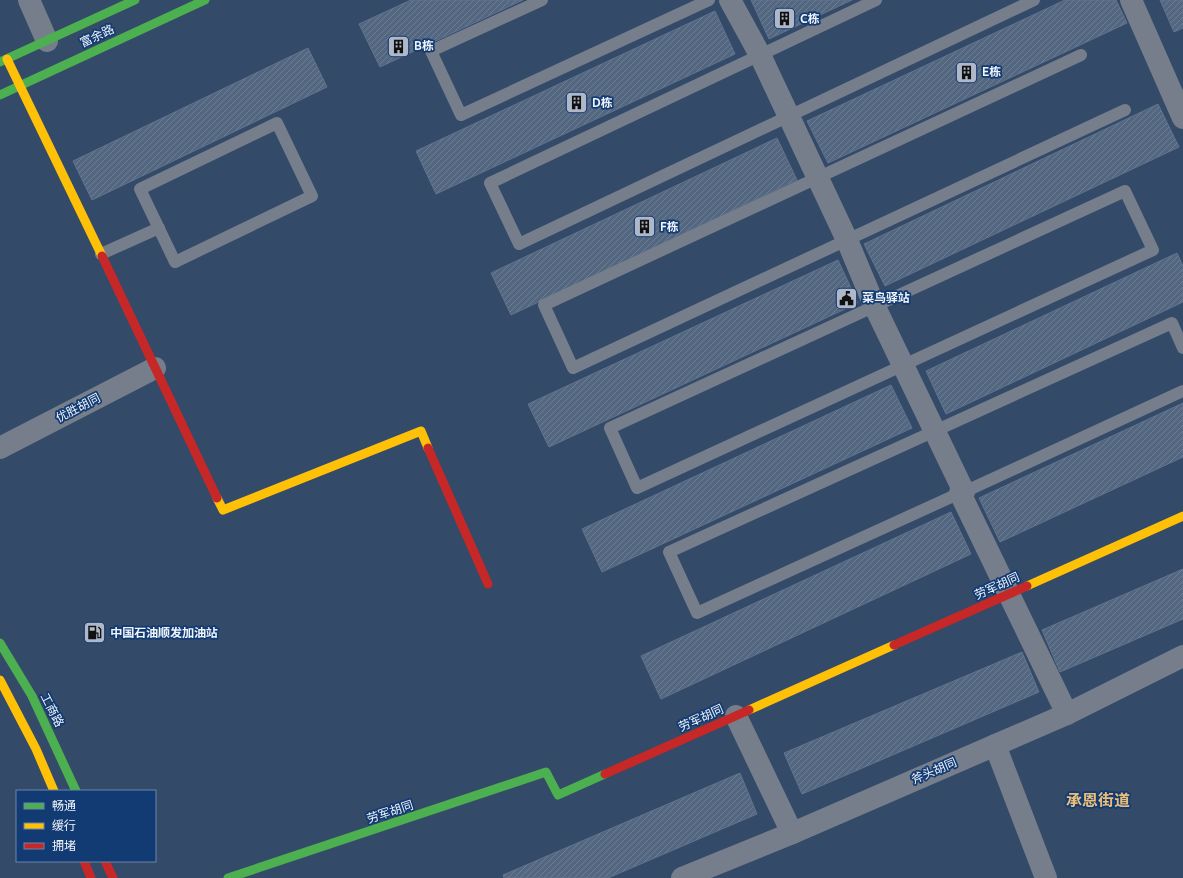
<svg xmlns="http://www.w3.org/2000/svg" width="1183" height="878" font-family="Ubuntu,'Noto Sans SC',sans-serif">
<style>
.building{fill:url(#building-hatch);stroke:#61738d}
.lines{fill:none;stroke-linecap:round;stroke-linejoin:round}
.lane{stroke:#757e8a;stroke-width:12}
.street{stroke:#757e8a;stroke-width:22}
.fast{stroke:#4caf50;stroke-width:9}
.slow{stroke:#ffc107;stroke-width:9}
.jam{stroke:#c62828;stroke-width:9}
.labels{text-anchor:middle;stroke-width:3.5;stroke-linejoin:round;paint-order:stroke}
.poi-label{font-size:12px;font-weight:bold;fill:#eff4fb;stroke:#133b73;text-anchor:start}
.street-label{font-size:12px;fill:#eff4fb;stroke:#133b73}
.district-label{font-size:16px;font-weight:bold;fill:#eabe79;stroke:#133b73}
</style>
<defs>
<pattern id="building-hatch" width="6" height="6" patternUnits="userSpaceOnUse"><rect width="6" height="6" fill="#546780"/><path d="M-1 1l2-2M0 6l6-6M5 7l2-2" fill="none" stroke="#6d7d93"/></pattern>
</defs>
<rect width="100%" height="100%" fill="#344a69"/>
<!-- building -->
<g class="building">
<polygon points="411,0 523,0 380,67 359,24"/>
<polygon points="751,0 852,0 769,39"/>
<polygon points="1065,0 1116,0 1127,23 828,163 807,121"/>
<polygon points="1160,0 1183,0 1183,28 1174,32"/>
<polygon points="715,11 735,54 436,194 416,151"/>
<polygon points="308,48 327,87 92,200 73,161"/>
<polygon points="1158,104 1179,147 885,286 864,244"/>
<polygon points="777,138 797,180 511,315 491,273"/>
<polygon points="1177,253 1183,266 1183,302 946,414 926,371"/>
<polygon points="838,260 858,303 549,447 528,404"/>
<polygon points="891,385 912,428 602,572 582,529"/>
<polygon points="1183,403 1183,457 1000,542 979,498"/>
<polygon points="951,512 971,554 661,699 641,656"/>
<polygon points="1183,569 1183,619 1060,672 1042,630"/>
<polygon points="1022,652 1039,692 802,794 784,753"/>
<polygon points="740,773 757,814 608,878 504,878 503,875"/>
</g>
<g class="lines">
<!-- lane -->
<g class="lane">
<polyline points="542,0 431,51 461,115 709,0"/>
<polyline points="876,0 490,183 519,244 1034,0"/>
<polyline points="1081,55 544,305 573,368 1125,110"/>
<polygon points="277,123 312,196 175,262 140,189"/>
<polygon points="1125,191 1153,250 637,488 610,428"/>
<polyline points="101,254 159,228"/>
<polyline points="964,492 1183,391"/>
<polyline points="960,493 697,613 669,552 1172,323 1183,348"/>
</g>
<!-- street -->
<g class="street">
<polyline points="29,0 47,41"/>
<polyline points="730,0 760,55 847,240 875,307 964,492 960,493 1067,714"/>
<polyline points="1131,0 1183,118"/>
<polyline points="0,448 155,368"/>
<polyline points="736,716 792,833"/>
<polyline points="995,745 1046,878"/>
<polyline points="682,878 795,832 1067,714 1183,656"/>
</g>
<!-- fast -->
<g class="fast">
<polyline points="0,62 135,0"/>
<polyline points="0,95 205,0"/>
<polyline points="0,643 32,696 76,791"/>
<polyline points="228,878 546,772 558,795 605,774"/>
</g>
<!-- slow -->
<g class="slow">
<polyline points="7,59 102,256"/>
<polyline points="217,498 223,510 421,431 428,448"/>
<polyline points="1027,586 1183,516"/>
<polyline points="0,680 36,749 54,791"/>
<polyline points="749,710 894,645"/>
</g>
<!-- jam -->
<g class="jam">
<polyline points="102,256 217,498"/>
<polyline points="428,448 488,584"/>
<polyline points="894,645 1027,586"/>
<polyline points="605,774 749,710"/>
<polyline points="84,861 91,878"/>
<polyline points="105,861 113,878"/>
</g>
</g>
<!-- icons -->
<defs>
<symbol id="building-square" viewBox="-11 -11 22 22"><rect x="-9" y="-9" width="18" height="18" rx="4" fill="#aeb8c8" stroke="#133b73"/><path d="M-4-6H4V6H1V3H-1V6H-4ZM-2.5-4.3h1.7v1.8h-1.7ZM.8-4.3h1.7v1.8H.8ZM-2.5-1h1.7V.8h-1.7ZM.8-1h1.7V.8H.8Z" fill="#111"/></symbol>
<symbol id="civic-square" viewBox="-11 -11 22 22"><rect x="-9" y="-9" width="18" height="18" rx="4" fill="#aeb8c8" stroke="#133b73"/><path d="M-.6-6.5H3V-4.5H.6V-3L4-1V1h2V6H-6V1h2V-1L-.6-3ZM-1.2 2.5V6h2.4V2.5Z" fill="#111"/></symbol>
<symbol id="fuel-square" viewBox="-11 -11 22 22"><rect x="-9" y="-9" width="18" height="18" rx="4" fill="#aeb8c8" stroke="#133b73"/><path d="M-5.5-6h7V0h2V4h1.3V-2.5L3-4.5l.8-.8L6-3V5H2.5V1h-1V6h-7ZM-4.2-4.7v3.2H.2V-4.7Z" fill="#111"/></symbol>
</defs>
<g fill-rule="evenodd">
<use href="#building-square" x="772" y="6" width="25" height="25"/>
<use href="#building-square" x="386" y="34" width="25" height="25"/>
<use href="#building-square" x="954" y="60" width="25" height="25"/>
<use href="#building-square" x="564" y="90" width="25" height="25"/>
<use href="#building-square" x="632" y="214" width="25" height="25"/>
<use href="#civic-square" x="834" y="286" width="25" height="25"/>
<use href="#fuel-square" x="82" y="620" width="25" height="25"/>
</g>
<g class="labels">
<!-- poi labels -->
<g class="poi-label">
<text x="800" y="23">C栋</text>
<text x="414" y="50">B栋</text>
<text x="982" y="76">E栋</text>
<text x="592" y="107">D栋</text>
<text x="660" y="231">F栋</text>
<text x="862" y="302">菜鸟驿站</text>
<text x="110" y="637">中国石油顺发加油站</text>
</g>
<!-- street labels -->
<g class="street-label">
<text transform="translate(97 36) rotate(-25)" y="4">富余路</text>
<text transform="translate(78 408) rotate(-27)" y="4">优胜胡同</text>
<text transform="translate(997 586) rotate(-24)" y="4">劳军胡同</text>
<text transform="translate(52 710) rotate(63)" y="4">工商路</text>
<text transform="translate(701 718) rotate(-24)" y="4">劳军胡同</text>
<text transform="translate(934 771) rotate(-23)" y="4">斧头胡同</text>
<text transform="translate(390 812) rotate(-18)" y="4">劳军胡同</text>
</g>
<!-- district labels -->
<g class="district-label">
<text x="1098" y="806">承恩街道</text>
</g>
</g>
<!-- legend -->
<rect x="16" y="790" width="140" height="72" fill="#133b73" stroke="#6b85a9"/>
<rect x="24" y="803" width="20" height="6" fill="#4caf50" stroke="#6b85a9"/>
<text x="52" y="810" font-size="12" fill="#eff4fb">畅通</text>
<rect x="24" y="823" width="20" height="6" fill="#ffc107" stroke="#6b85a9"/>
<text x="52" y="830" font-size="12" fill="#eff4fb">缓行</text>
<rect x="24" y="843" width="20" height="6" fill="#c62828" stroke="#6b85a9"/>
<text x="52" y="850" font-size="12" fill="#eff4fb">拥堵</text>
</svg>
